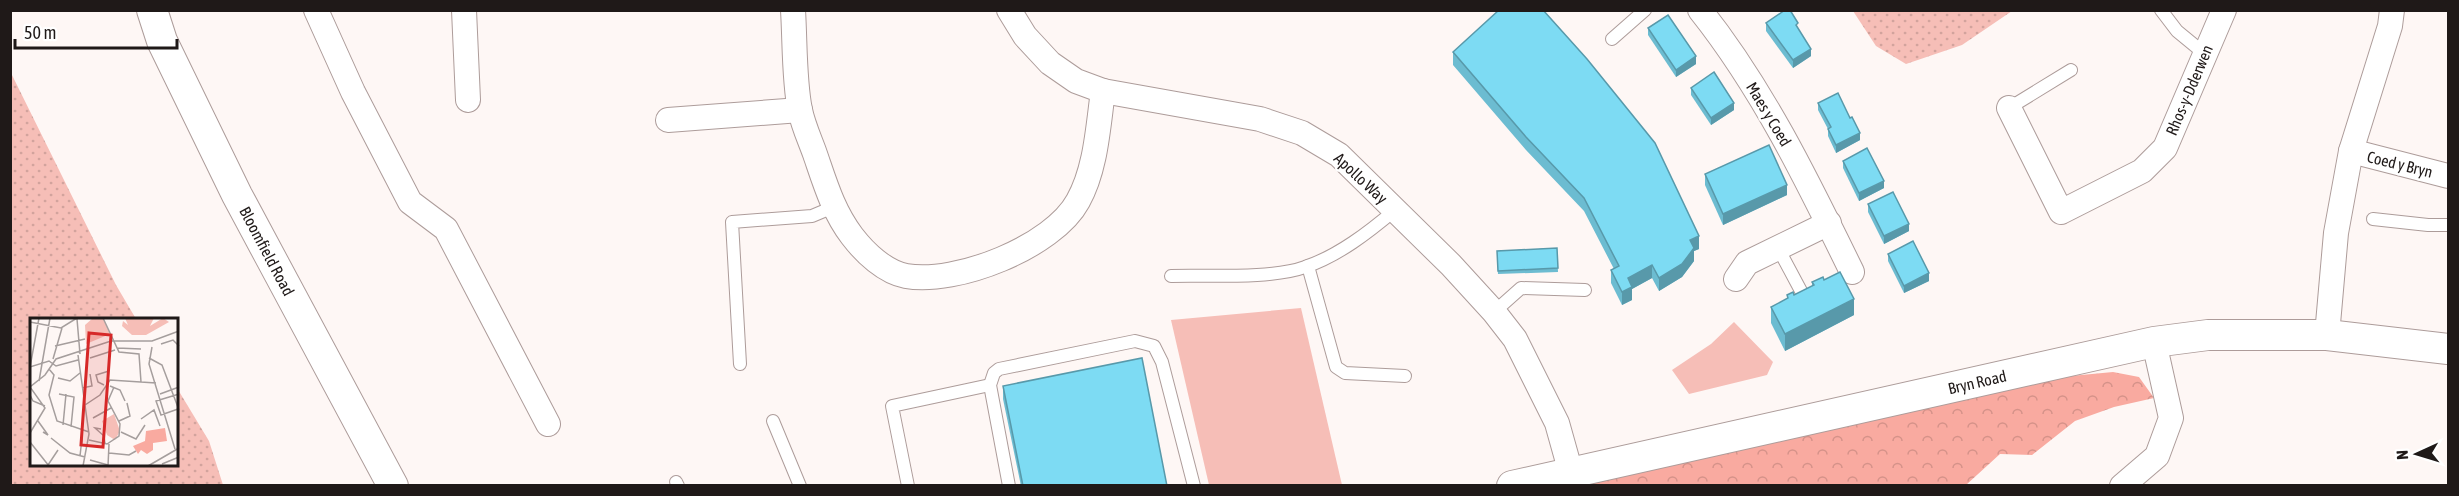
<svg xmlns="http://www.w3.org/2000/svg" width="2459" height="496" font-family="'Asap Condensed',sans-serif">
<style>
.green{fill:#f6beb7}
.forest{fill:url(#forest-crowns)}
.park{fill:url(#park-dots)}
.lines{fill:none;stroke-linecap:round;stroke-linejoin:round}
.service-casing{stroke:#ad9c9a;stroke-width:14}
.minor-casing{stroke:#ad9c9a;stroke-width:26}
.tertiary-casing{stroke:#ad9c9a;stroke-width:32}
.service{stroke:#fff;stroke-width:12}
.minor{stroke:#fff;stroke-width:24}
.tertiary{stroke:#fff;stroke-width:30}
.wall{fill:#6cbcd1}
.shaded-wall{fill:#5899aa}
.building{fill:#7ddbf3;stroke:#5899aa;stroke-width:1.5}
.labels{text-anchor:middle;stroke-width:4.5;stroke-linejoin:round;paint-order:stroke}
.street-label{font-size:16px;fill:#1f1918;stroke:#fff}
.inset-road{fill:none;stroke:#a59e9d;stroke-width:1.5}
.view{fill:#d62828;fill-opacity:0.15;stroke:#d62828;stroke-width:3}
.inset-edge{fill:none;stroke:#1f1918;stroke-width:3}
</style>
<defs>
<pattern id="forest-crowns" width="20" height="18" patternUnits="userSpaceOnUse" patternTransform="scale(1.5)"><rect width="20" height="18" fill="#f9aaa0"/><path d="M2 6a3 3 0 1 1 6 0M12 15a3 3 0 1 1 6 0" fill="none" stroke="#d59289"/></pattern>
<pattern id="park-dots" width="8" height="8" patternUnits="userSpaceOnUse" patternTransform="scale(1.5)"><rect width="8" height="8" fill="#f6beb7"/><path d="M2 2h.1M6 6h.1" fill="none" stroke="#d2a39d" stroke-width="1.8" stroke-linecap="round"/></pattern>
</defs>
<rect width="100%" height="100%" fill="#fef7f5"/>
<!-- green -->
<g class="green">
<polygon points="1301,308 1342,485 1209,485 1171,320"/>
<polygon points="1734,322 1773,362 1767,375 1689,394 1672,370 1711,344"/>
</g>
<!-- forest -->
<polygon class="forest" points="2113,372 2139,377 2154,398 2114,407 2075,421 2032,455 2000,454 1966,485 1578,486 2071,376"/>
<!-- park -->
<g class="park">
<polygon points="1853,11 2012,11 1962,45 1906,64 1876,46"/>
<polygon points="11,73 116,285 136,319 32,319 32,464 177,464 177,388 209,441 223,485 11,485"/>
</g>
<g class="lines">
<defs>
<g id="service">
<polyline points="2161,10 2177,31 2205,54"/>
<polyline points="1612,39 1645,10"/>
<polyline points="2009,108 2071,70"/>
<polyline points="2373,219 2428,225 2448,225"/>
<polyline points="1778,248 1801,291"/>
<polyline points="1308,266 1336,367 1345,373 1405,376"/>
<path d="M1171 276C1207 275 1273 279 1305 267 1338 256 1369 232 1395 210"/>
<polyline points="1494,312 1521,288 1585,290"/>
<polyline points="740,364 732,222 812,216 831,208 832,205"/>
<polyline points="773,421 800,486"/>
<polyline points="676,482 678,486"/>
<polyline points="908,486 892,406 990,385"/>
<polyline points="1009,486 990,385 994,373 999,369 1135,341 1154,346 1162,362 1194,486"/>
</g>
<g id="minor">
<polyline points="316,10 353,92 410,202 446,229 548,424"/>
<polyline points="464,10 468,100"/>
<path d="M793 10C795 42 794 81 800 110 803 125 810 140 815 154 825 183 833 211 852 236 865 253 885 272 906 276 956 285 1053 247 1078 201 1096 169 1098 127 1103 91"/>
<polyline points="1009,10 1025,36 1050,63 1076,81 1103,91 1260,119 1302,133 1339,155 1451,265 1494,312 1515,339 1557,423 1571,473"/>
<path d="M1700 10C1763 89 1808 182 1852 272"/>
<polyline points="2009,108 2061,212 2142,171 2165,148 2224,10"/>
<polyline points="668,120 800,110"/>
<polyline points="2351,151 2448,176"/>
<polyline points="1736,279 1747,263 1829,223"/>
<polyline points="2327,335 2336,233 2351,151 2390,26 2392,10"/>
<polyline points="2122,486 2157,456 2171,418 2154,342"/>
</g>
<g id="tertiary">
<polyline points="152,10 162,41 237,195 393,486"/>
<polyline points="1512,486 2154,342 2208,335 2327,335 2448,349"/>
</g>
</defs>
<!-- service casing -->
<use href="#service" class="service-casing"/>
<!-- minor casing -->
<use href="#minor" class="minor-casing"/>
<!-- tertiary casing -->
<use href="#tertiary" class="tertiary-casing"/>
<!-- service -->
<use href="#service" class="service"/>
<!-- minor -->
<use href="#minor" class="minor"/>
<!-- tertiary -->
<use href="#tertiary" class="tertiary"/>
</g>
<!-- wall -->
<g class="wall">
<polygon points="1766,23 1798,30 1811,56 1793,68 1766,31"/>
<polygon points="1648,28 1696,64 1676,77 1648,35"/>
<polygon points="1453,52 1699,249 1694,251 1694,261 1682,277 1659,291 1652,278 1632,289 1632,300 1622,305 1611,283 1611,270 1614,269 1584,211 1526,150 1453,65"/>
<polygon points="1691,88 1734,110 1711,125 1691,95"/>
<polygon points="1818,103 1860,140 1836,153 1828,136 1828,129 1818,110"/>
<polygon points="1843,161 1884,188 1859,201 1843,168"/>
<polygon points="1705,174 1787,195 1723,225 1705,185"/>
<polygon points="1868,204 1909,231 1884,244 1868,212"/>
<polygon points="1557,248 1558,272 1498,274 1497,251"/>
<polygon points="1888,254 1929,281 1904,293 1888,261"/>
<polygon points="1824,280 1854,315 1785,351 1771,323 1771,307 1787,299 1787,295 1794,295 1812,286 1812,282"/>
<polygon points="1003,386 1167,486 1021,486 1003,399"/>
</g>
<!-- shaded-wall -->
<g class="shaded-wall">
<polygon points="1811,49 1811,56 1793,68 1793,60"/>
<polygon points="1696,56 1696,64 1676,77 1676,70"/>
<polygon points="1734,103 1734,110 1711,125 1711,118"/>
<polygon points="1860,133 1860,140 1836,153 1836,145"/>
<polygon points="1884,181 1884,188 1859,201 1859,193"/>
<polygon points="1787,185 1787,195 1723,225 1723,214"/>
<polygon points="1909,224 1909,231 1884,244 1884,236"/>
<polygon points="1699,236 1699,249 1694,251 1694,261 1682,277 1659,291 1659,278 1690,240"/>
<polygon points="1652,265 1652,278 1632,289 1632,300 1622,305 1622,292 1628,278"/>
<polygon points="1929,273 1929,281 1904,293 1904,286"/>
<polygon points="1854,299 1854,315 1785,351 1785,334"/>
</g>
<!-- building -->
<g class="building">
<polygon points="1499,10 1543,10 1587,59 1655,143 1699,236 1690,240 1694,248 1682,264 1659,278 1652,265 1628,278 1632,287 1622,292 1611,270 1619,266 1584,198 1526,137 1453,52"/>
<polygon points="1785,10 1790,10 1798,23 1796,25 1811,49 1793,60 1766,23"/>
<polygon points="1668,15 1696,56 1676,70 1648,28"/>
<polygon points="1714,72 1734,103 1711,118 1691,88"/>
<polygon points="1838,93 1850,118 1852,117 1860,133 1836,145 1828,129 1831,127 1818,103"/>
<polygon points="1769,145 1787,185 1723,214 1705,174"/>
<polygon points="1867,148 1884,181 1859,193 1843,161"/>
<polygon points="1893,192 1909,224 1884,236 1868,204"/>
<polygon points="1913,241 1929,273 1904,286 1888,254"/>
<polygon points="1557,248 1558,268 1498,271 1497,251"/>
<polygon points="1840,272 1854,299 1785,334 1771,307 1788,298 1787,295 1793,292 1794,295 1814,285 1812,282 1823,277 1824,280"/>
<polygon points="1142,358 1167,486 1023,486 1003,386"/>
</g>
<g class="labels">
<!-- street labels -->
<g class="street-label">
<text transform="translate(2189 90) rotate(-67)" y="6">Rhos-y-Dderwen</text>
<text transform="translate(1769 114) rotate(59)" y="6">Maes y Coed</text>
<text transform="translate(2400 164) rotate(14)" y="6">Coed y Bryn</text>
<text transform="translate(1361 178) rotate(43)" y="6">Apollo Way</text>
<text transform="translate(267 251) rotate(62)" y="6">Bloomfield Road</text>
<text transform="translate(1977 382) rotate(-13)" y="6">Bryn Road</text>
</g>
</g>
<!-- overview -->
<g transform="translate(30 318)">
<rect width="148" height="148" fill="#fef7f5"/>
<path d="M95 0H124L120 8 133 0 139 4 116 17H102L92 8 93 3 98 7Z" fill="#f6beb7"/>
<path d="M135 110 137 123 123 125V132L117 136 111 132 108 136 103 128 115 123 116 113Z" fill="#f9aaa0"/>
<path d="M63 0H73L80 16 56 26 55 7ZM84 96 90 113 85 122 77 117 72 103Z" fill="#f6beb7"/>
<path class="inset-road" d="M9 0 0 49 19 43 26 48 48 42M73 0 89 34 109 36 111 64M47 1 50 36M0 4 31 10 47 0M131 26 143 22 149 28M25 28 55 21M122 29 119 46 145 131M87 30 111 31M48 37 59 116 53 148M60 40 85 32M119 40 132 47 149 92M23 41 32 10M19 51 24 57 19 77 27 103 59 114M28 60 40 63 50 55M9 63 20 0M74 67 68 64 66 57 79 53M80 68 90 72 95 83M52 70 62 68 60 56M29 76 44 79 41 109M130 76 149 69M0 77 3 83 15 88M55 87 70 77 80 62 126 65M148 91 131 97 126 83 149 76M63 100 81 90M111 101 124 92 130 108M8 103 18 117 13 114M89 103 100 98 97 85M33 107 36 76M71 111 65 110 74 118 75 126M91 114 106 121 115 107M0 115 15 90 0 69 15 57 26 41 81 23H122L149 13M21 120 40 135 55 139M59 122 77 126 89 118 90 106 78 83 84 69M0 124 19 148M79 135 99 137 106 133M50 138 52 120M60 142 78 147M132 146 149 139M18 147 28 132M78 148 79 126M118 148 149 130"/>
<path class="view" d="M59 15 81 17 73 129 51 127Z"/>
<rect width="148" height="148" class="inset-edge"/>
</g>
<!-- border -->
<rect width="2459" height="496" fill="none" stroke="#1f1918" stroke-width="24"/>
<!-- north arrow -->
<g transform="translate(2417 454) rotate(266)" stroke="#ffffff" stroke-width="4.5" paint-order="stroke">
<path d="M0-4.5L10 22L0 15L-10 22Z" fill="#1f1918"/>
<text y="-9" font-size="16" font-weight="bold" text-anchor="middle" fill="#1f1918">N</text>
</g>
<!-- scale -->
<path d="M15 39v9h162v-9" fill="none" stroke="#1f1918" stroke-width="3"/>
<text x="24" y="39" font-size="18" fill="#1f1918" stroke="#ffffff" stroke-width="4.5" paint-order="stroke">50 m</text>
</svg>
